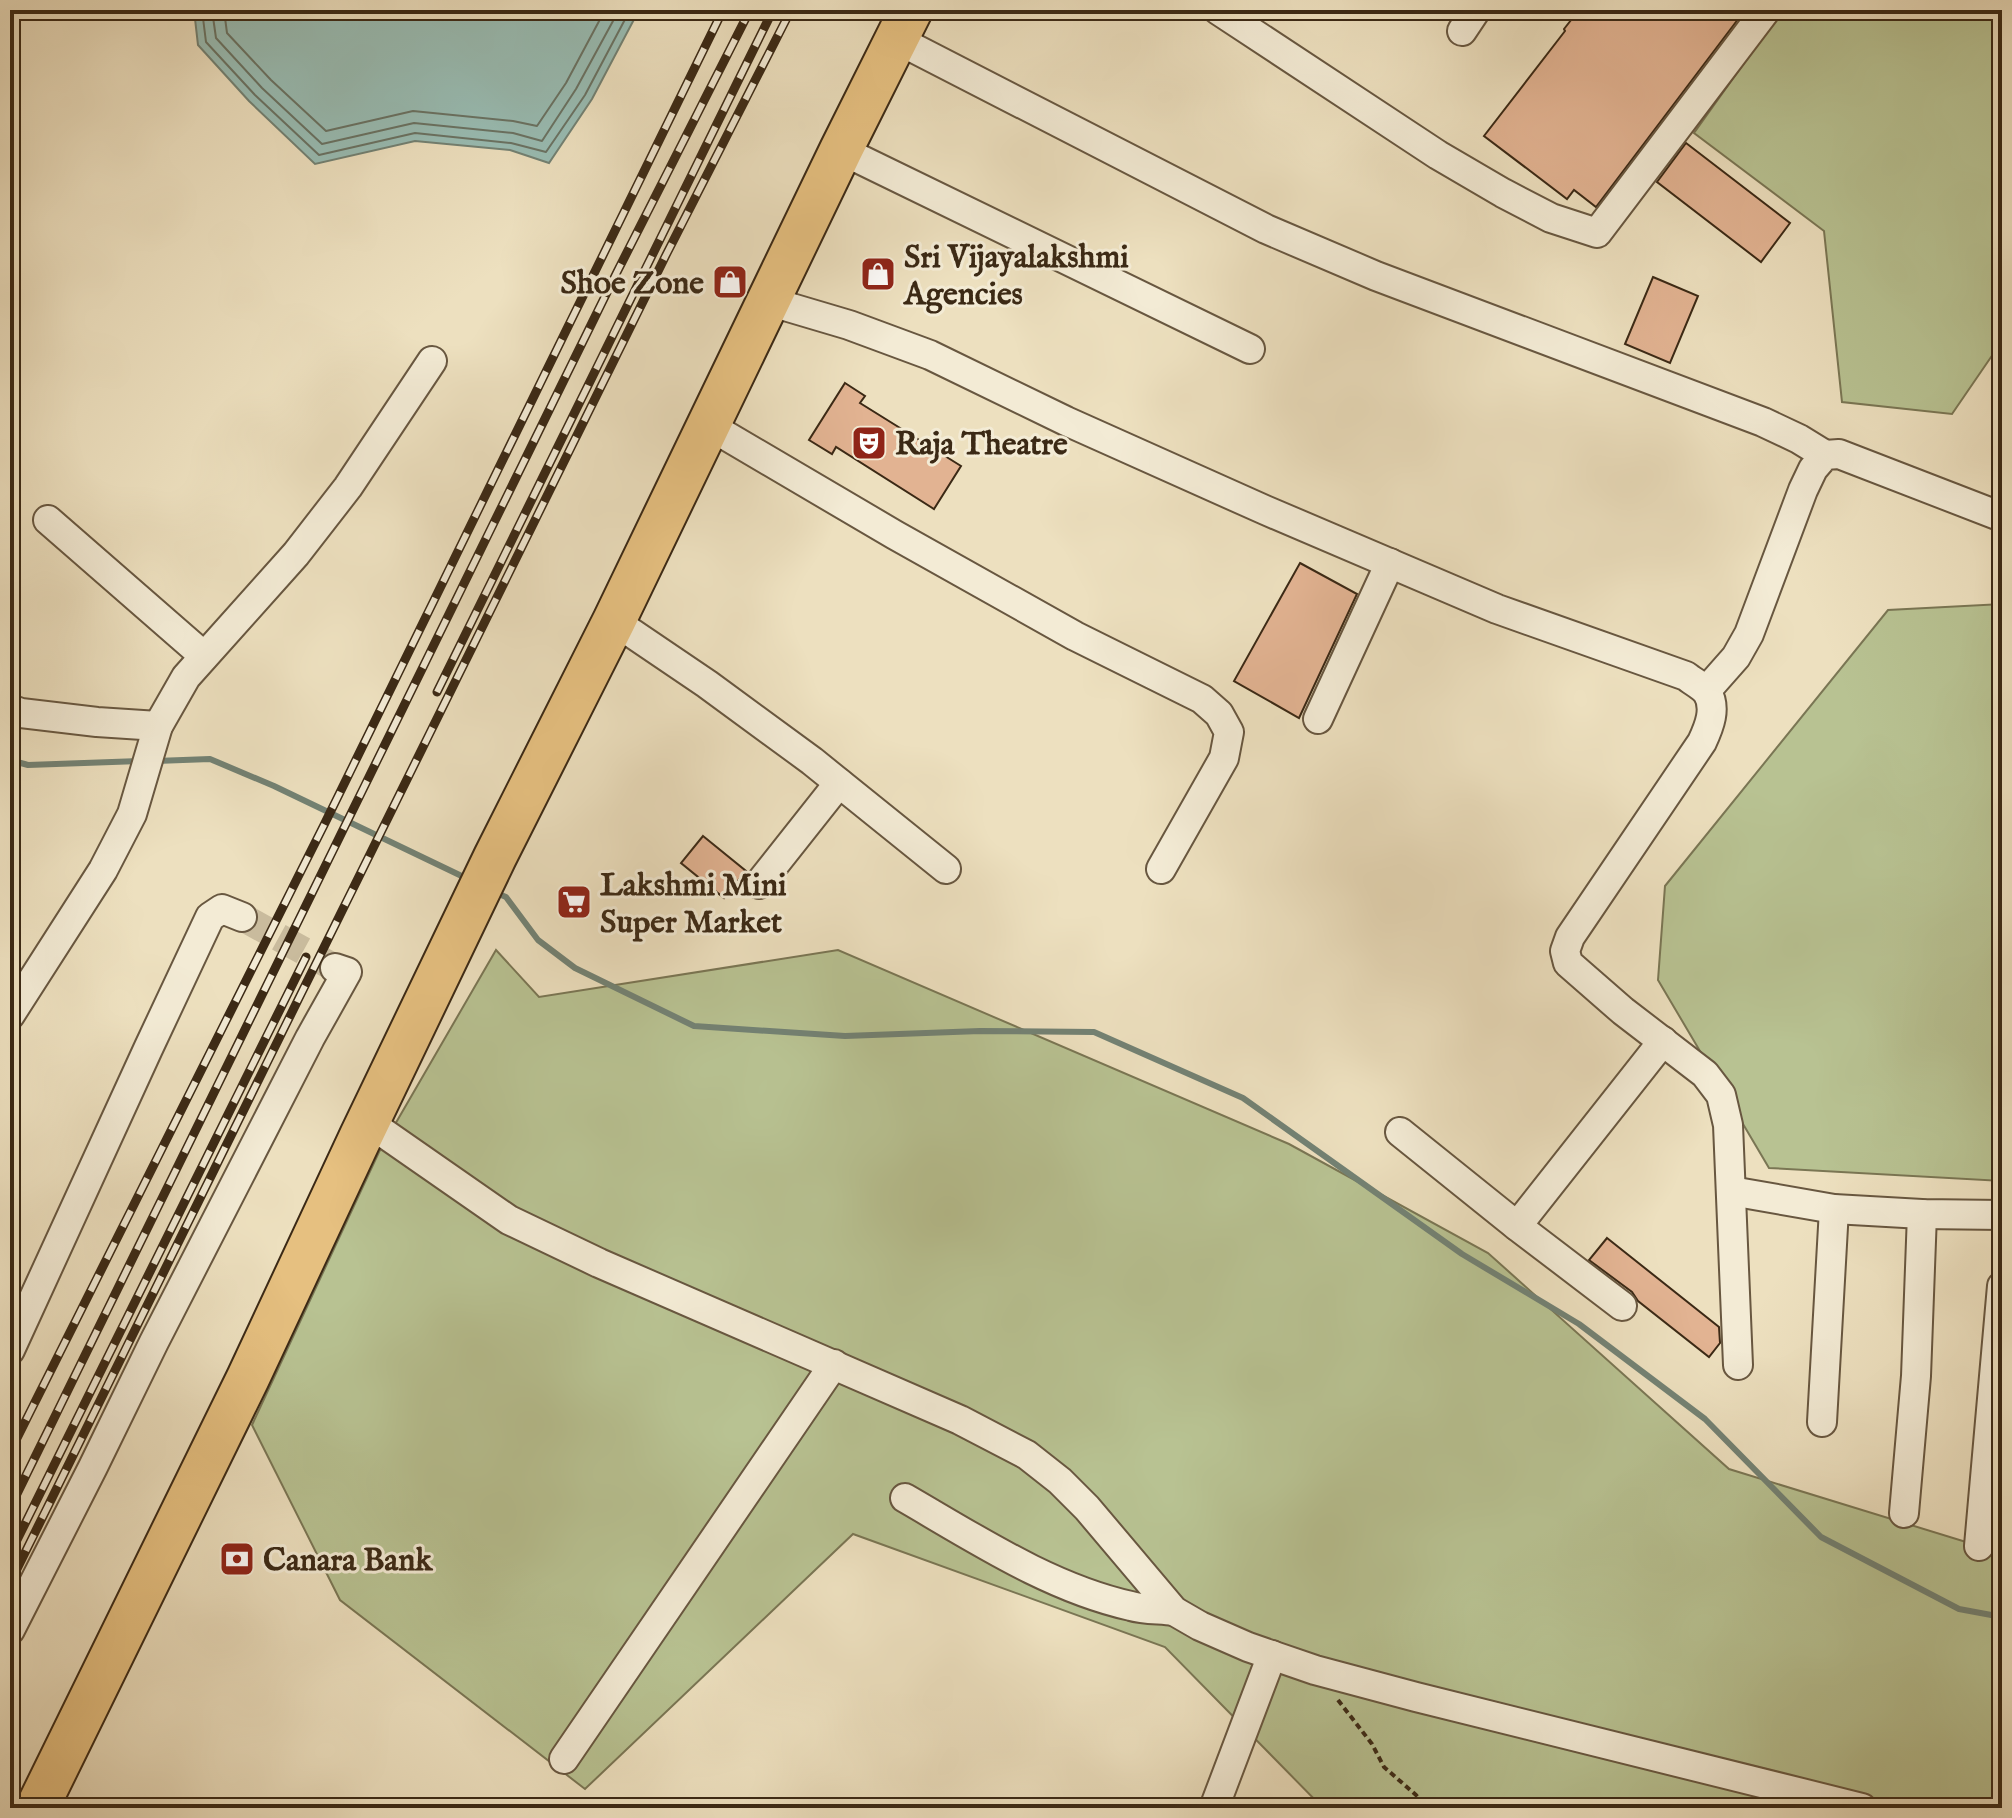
<svg xmlns="http://www.w3.org/2000/svg" width="2012" height="1818" font-family="'IM FELL English',serif">
<style>
.green{fill:#b8c292;stroke:#7a7654;stroke-width:2}
.water{fill:#99bdb4;stroke:#738274;stroke-width:2}
.lines{fill:none;stroke-linecap:round;stroke-linejoin:round}
.shore{stroke:#6a7364;stroke-width:2}
.stream{stroke:#738274;stroke-width:6}
.building{fill:#e2b392;stroke:#3b2915;stroke-width:2}
.minor-tunnel{stroke:#c9bb9d;stroke-width:28;stroke-dasharray:28 14;stroke-linecap:butt}
.minor-casing{stroke:#685740;stroke-width:32}
.highway-casing{stroke:#3b2915;stroke-width:46}
.path{stroke:#3b2915;stroke-width:4;stroke-dasharray:6 4;stroke-linecap:butt}
.minor{stroke:#f3ebd5;stroke-width:28}
.highway{stroke:#e6c080;stroke-width:42}
.rail-casing{stroke:#3b2915;stroke-width:9}
.rail{stroke:#f3ebd5;stroke-width:6;stroke-dasharray:18;stroke-linecap:butt}
.labels{text-anchor:middle;stroke-width:6;stroke-linejoin:round;paint-order:stroke}
.poi-label{font-size:32px;font-weight:bold;fill:#3b2915;stroke:#f3ebd5;text-anchor:start}
</style>
<rect width="100%" height="100%" fill="#ede0bf"/>
<filter id="stains"><feTurbulence type="fractalNoise" baseFrequency=".0025" numOctaves="4"/><feColorMatrix values="0 0 0 0 .2 0 0 0 0 .09 0 0 0 0 .02 0 0 0 .5 -.17"/></filter>
<radialGradient id="worn" r=".72"><stop offset=".6" stop-color="#630" stop-opacity="0"/><stop offset="1" stop-color="#630" stop-opacity=".3"/></radialGradient>
<!-- green -->
<g class="green">
<polygon points="1782,10 2002,10 2002,341 1952,414 1842,402 1824,231 1694,133"/>
<polygon points="2002,604 2002,1181 1769,1168 1658,980 1665,886 1888,610"/>
<polygon points="496,950 539,997 838,950 1289,1144 1488,1253 1729,1469 1979,1546 2002,1548 2002,1808 1323,1808 1165,1647 853,1534 585,1789 340,1600 252,1425 379,1152"/>
</g>
<!-- water -->
<polygon class="water" points="194,10 639,10 592,99 549,163 510,150 415,141 315,164 249,101 198,45"/>
<g class="lines">
<!-- shore -->
<g class="shore">
<polyline points="202,10 206,42 255,95 319,155 415,133 511,143 546,152 585,95 630,10"/>
<polyline points="212,10 216,38 262,88 322,144 414,123 513,133 542,141 576,89 619,10"/>
<polyline points="224,10 227,33 271,80 326,131 413,111 513,121 537,126 566,83 605,10"/>
</g>
<!-- stream -->
<g class="stream">
<polyline points="10,760 28,765 140,761"/>
<polyline points="156,761 210,759 274,786 470,880"/>
<polyline points="494,892 506,897 538,940 575,968 694,1026 845,1036 980,1031 1094,1032 1243,1098 1462,1254 1579,1324 1705,1419 1821,1537 1959,1609 2002,1617"/>
</g>
</g>
<!-- building -->
<g class="building">
<polygon points="1579,10 1745,10 1596,207 1574,190 1567,199 1484,136 1565,31 1564,29"/>
<polygon points="1686,143 1790,223 1761,262 1657,182"/>
<polygon points="1653,277 1698,296 1670,363 1625,344"/>
<polygon points="845,383 865,396 860,403 961,466 934,509 836,447 832,454 809,440"/>
<polygon points="1300,563 1357,594 1299,718 1234,681"/>
<polygon points="703,836 746,871 724,898 681,863"/>
<polygon points="1607,1238 1719,1327 1720,1343 1709,1357 1638,1301 1632,1292 1589,1260"/>
</g>
<g class="lines">
<!-- minor-tunnel -->
<polyline class="minor-tunnel" points="242,917 335,968"/>
<defs>
<g id="minor">
<polyline points="1218,10 1438,155 1503,193 1551,218 1597,233 1766,10"/>
<polyline points="1462,31 1476,10"/>
<polyline points="896,39 1266,229 1376,276 1763,422 1799,439 1825,455"/>
<polyline points="841,150 1250,349"/>
<path d="M768 301 849 325 930 355 1066 421 1265 510 1497 609 1686 676C1692 681 1702 686 1707 692 1717 708 1709 727 1702 742L1570 937 1565 951 1568 963 1623 1011 1705 1074 1721 1095 1728 1125 1738 1365"/>
<polyline points="708,425 895,535 1075,636 1202,699 1219,714 1229,732 1224,758 1161,869"/>
<polyline points="48,520 204,656"/>
<polyline points="614,621 707,684 812,761 946,869"/>
<polyline points="1706,691 1736,657 1749,634 1803,490 1813,469 1825,455 1839,454 2002,517"/>
<polyline points="10,709 21,713 97,722 158,726"/>
<polyline points="1318,719 1390,563"/>
<polyline points="759,884 839,783"/>
<polyline points="10,1015 103,870 132,814 158,726 186,677 296,554 348,487 432,361"/>
<polyline points="368,1122 509,1220 599,1263 960,1420 1027,1455 1060,1481 1087,1508 1174,1611 1200,1626 1248,1647 1315,1670 1416,1697 1862,1808"/>
<polyline points="1400,1132 1517,1226 1622,1306"/>
<polyline points="1731,1191 1834,1209 1922,1214 2002,1215"/>
<polyline points="1517,1226 1663,1041"/>
<polyline points="10,1350 148,1049 210,917 222,909 242,917"/>
<polyline points="1822,1422 1834,1209"/>
<path d="M905 1498C976 1539 1050 1588 1131 1606 1145 1610 1160 1609 1174 1611"/>
<polyline points="1904,1513 1916,1376 1922,1214"/>
<polyline points="1979,1546 2002,1286"/>
<polyline points="10,1630 93,1467 154,1342 310,1038 347,972 335,968"/>
<polyline points="564,1759 834,1364"/>
<polyline points="1214,1808 1272,1655"/>
</g>
<polyline id="highway" points="37,1808 248,1378 361,1136 495,857 614,621 841,150 911,10"/>
</defs>
<!-- minor casing -->
<use href="#minor" class="minor-casing"/>
<!-- highway casing -->
<use href="#highway" class="highway-casing"/>
<!-- path -->
<polyline class="path" points="1338,1700 1372,1744 1384,1767 1416,1795 1427,1808"/>
<!-- minor -->
<use href="#minor" class="minor"/>
<!-- highway -->
<use href="#highway" class="highway"/>
<defs>
<g id="rail">
<polyline points="437,692 773,10"/>
<polyline points="10,1452 325,823 723,10"/>
<polyline points="10,1508 617,272 750,10"/>
<polyline points="10,1554 306,957"/>
<polyline points="10,1583 666,255 791,10"/>
</g>
</defs>
<!-- rail casing -->
<use href="#rail" class="rail-casing"/>
<!-- rail -->
<use href="#rail" class="rail"/>
</g>
<!-- icons -->
<defs>
<symbol id="shop-square" viewBox="-11 -11 22 22"><rect x="-9" y="-9" width="18" height="18" rx="4" fill="#8f2418" stroke="#f3ebd5"/><path d="M-5-2.5h2.3a2.7 3.5 0 0 1 5.4 0H5L5.5 6h-11ZM-1.5-2.5h3a1.5 2.3 0 0 0-3 0Z" fill="#fff"/></symbol>
<symbol id="theatre-square" viewBox="-11 -11 22 22"><rect x="-9" y="-9" width="18" height="18" rx="4" fill="#8f2418" stroke="#f3ebd5"/><path d="M-5-5.5Q0-4 5-5.5V0Q5 5 0 6Q-5 5-5 0ZM-3.3-2.5H-1v1.5H-3.3ZM1-2.5H3.3v1.5H1ZM-2.8 1Q0 5.5 2.8 1Z" fill="#fff"/></symbol>
<symbol id="supermarket-square" viewBox="-11 -11 22 22"><rect x="-9" y="-9" width="18" height="18" rx="4" fill="#8f2418" stroke="#f3ebd5"/><path d="M-6-5.5h2.5l.6 2H6L4.5 2H-2.5L-4.4-4H-6ZM-1.5 3.2a1.3 1.3 0 1 0 .1 0ZM3 3.2a1.3 1.3 0 1 0 .1 0Z" fill="#fff"/></symbol>
<symbol id="bank-square" viewBox="-11 -11 22 22"><rect x="-9" y="-9" width="18" height="18" rx="4" fill="#8f2418" stroke="#f3ebd5"/><path d="M-6-4H6V4H-6ZM0-2.3a2.3 2.3 0 1 0 0 4.6a2.3 2.3 0 1 0 0-4.6Z" fill="#fff"/></symbol>
</defs>
<g fill-rule="evenodd">
<use href="#shop-square" x="858" y="254" width="40" height="40"/>
<use href="#shop-square" x="710" y="262" width="40" height="40"/>
<use href="#theatre-square" x="849" y="423" width="40" height="40"/>
<use href="#supermarket-square" x="554" y="882" width="40" height="40"/>
<use href="#bank-square" x="217" y="1539" width="40" height="40"/>
</g>
<g class="labels">
<!-- poi labels -->
<g class="poi-label">
<text x="904" y="267">Sri Vijayalakshmi<tspan x="904" dy="37">Agencies</tspan></text>
<text x="704" y="293" text-anchor="end">Shoe Zone</text>
<text x="895" y="454">Raja Theatre</text>
<text x="600" y="895">Lakshmi Mini<tspan x="600" dy="37">Super Market</tspan></text>
<text x="263" y="1570">Canara Bank</text>
</g>
</g>
<!-- margin -->
<rect width="2012" height="1818" fill="none" stroke="#ede0bf" stroke-width="40"/>
<rect x="12" y="12" width="1988" height="1794" fill="none" stroke="#3b2915" stroke-width="4"/>
<rect x="20" y="20" width="1972" height="1778" fill="none" stroke="#3b2915" stroke-width="2"/>
<rect width="100%" height="100%" filter="url(#stains)"/>
<rect width="100%" height="100%" fill="url(#worn)"/>
</svg>
